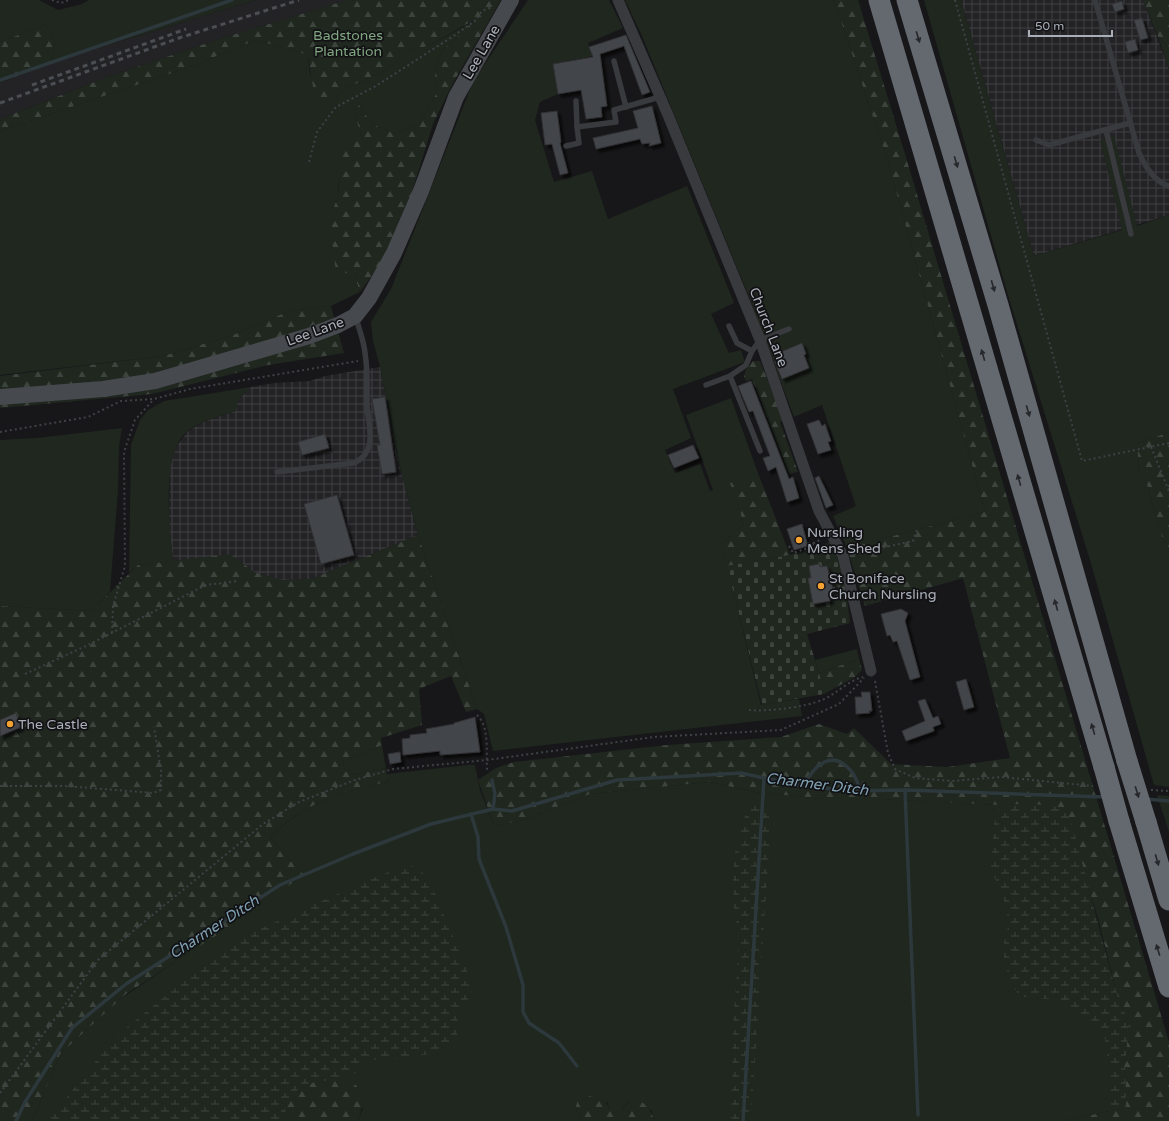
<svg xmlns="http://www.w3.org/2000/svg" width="1169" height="1121" font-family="'Varela Round',sans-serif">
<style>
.built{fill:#232326}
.industrial{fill:url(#industrial-grid)}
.green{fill:#1f271f}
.forest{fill:url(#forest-firs)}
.wetland{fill:url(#wetland-marsh)}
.cemetery{fill:url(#cemetery-stones)}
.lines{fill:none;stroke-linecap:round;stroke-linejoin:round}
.stream{stroke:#2d383d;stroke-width:3.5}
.building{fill:#434549;stroke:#313135;filter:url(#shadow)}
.path{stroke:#3e4145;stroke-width:2;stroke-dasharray:2 3;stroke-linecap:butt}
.lane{stroke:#383a3e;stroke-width:5.5}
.street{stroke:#383a3e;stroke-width:11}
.secondary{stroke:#46494e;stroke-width:16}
.highway{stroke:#64686f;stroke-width:21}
.rail{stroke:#4b4e53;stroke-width:3;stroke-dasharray:5 4;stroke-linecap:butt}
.highway-bridge{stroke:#64686f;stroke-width:21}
.oneway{fill:#26282b}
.poi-dot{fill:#f4a234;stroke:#121214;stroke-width:1.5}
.labels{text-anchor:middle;stroke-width:3.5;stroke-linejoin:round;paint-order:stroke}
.park-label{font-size:14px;fill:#81a480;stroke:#121214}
.street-label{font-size:14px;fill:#a9afb9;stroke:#121214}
.poi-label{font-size:14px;fill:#a9afb9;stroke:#121214;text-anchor:start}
.water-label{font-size:15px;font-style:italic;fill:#80a1b4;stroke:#121214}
</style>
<defs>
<pattern id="industrial-grid" width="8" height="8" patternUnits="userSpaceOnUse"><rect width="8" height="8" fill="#232326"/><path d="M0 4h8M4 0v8" fill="none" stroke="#404043"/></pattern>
<pattern id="forest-firs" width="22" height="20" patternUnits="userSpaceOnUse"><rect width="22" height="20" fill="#1f271f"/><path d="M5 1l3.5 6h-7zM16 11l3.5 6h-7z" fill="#3d443d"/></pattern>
<pattern id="wetland-marsh" width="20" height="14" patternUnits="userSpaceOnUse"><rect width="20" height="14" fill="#1f271f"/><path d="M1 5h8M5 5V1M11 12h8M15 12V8" fill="none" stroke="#3d443d"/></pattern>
<pattern id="cemetery-stones" width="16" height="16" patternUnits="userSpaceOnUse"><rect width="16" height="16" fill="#1f271f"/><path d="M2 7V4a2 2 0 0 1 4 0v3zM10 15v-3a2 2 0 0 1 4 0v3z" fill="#3d443d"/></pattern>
<filter id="shadow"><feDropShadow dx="3.5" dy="3.5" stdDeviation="1" flood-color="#0009"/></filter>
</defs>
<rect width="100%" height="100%" fill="#171719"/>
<!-- built -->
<polygon class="built" points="256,0 348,0 213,41 102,79 0,119 0,83 52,62"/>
<!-- industrial -->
<g class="industrial">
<polygon points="961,0 1143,0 1169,69 1169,215 1034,256"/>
<polygon points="380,367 398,460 418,535 311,579 281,580 245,570 173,561 169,524 170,466 174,450 187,432 203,422 235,411 238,400 251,387 275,383 310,381 325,376"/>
</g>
<!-- green -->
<g class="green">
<polygon points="0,0 39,0 58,10 82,4 89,0 256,0 52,62 55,42 45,25 0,42"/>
<polygon points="528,0 609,0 623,28 588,43 593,56 553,64 558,94 540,102 535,120 554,182 592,171 608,219 687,186 734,303 711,314 729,353 741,350 745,362 673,389 691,438 665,450 675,473 700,464 710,491 713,490 686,415 731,398 758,473 731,484 744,524 722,544 761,705 799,699 802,716 493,751 484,714 477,709 418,535 398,460 380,367 373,341 371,322 391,289 473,82"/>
<polygon points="625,0 834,0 888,162 985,512 847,548 833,516 856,506 822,405 794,417 749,297 642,36"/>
<polygon points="924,0 961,0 1034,256 1122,230 1100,140 1114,136 1137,226 1169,215 1169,432 1137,444 1139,472 1146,481 1162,537 1169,552 1169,787 1154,785 1090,560 1007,292"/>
<polygon points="476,20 451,44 443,49 435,70 436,94 419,125 393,133 372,124 359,105 354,112 362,138 339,179 338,196 333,209 333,250 354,274 360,292 331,306 289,311 233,335 163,356 0,375 0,131 184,69 256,40 308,55 310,74 333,101 347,88 390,68 408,50 428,46"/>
<polygon points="1158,37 1169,47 1169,69"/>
<path d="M251 387 238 400 236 411C220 416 201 421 188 431 160 452 170 529 173 561L138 565 129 573 131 445 140 420 148 410 164 401Z"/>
<polygon points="122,428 119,446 118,490 110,592 91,611 0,606 0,440 37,438"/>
<polygon points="857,649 859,659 819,673 815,660"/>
<polygon points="382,745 386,768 351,775 345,772 343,762"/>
<path d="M468 765H475L480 790 494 826 520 821 590 794 710 782 755 792 824 799H881L1000 805 1035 804 1129 1022 1126 1106 1110 1111 1063 1121H655L651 1110 628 1102 622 1110H610L607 1102 575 1109 582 1121H358L363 1108 284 1107 289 1121H32L60 1054 119 1000 304 875 270 838C301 804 344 790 388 782L387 774Z"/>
<polygon points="1157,795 1169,796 1169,832"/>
</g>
<!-- forest -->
<g class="forest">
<path d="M347 0H501L453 83 433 124 407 208 381 263 360 292 354 274 336 272C333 252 330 230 333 210 334 205 337 201 338 195 343 168 331 154 362 138L354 112 359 105 372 124 393 133 419 125 436 94 435 70 443 49 451 44 474 20 428 46 408 50 390 68 347 88 333 101 315 100 308 55 256 40 184 69 0 131V119L102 79 213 41Z"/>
<polygon points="834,0 858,0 905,154 1169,1042 1169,1121 1063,1121 1110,1111 1126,1106 1125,1065 1129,1022 1118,998 1098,918 1083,870 1035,804 1000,805 878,799 824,799 755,792 710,782 590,794 520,821 494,826 478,780 496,768 514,762 667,745 781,737 819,724 847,734 854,728 891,764 947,767 1010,758 963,578 865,606 847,548 985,512 888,162"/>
<polygon points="1143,0 1169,0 1169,47 1158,37"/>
<polygon points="45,25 55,42 52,62 0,83 0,42"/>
<polygon points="331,306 344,353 268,365 152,394 0,408 0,376 163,356 233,335 289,311"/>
<polygon points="753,361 760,361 784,421 780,422 798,472 789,474 752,379 746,381 744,377 746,369"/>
<polygon points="1169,432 1169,552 1162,537 1146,481 1139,472 1137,444"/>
<polygon points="758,473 790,555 727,566 722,544 744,524 730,483"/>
<path d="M418 535 477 709 466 712 451 676 419 689 422 725 381 738 382 745 343 762 345 771 351 775 386 768 388 782C345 790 300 804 270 838L304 875 226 929 126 994 60 1054 32 1121H0V606L91 611 138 565 231 554 254 572 282 580 311 579Z"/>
<polygon points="859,659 862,670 855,677 824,694 819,673"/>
<path d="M329 1079C334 1079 340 1078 345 1079 366 1085 364 1106 358 1121H289L284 1107C298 1088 305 1083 329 1079Z"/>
<path d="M594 1095C603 1099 606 1101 610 1110H622L632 1098C644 1100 651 1110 655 1121H582L575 1109 578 1100Z"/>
</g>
<!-- wetland -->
<g class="wetland">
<polygon points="1035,804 1064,808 1071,821 1118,998 1129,1022 1125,1065 1126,1106 1110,1111 1110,1077 1104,1032 1087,1016 1074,1012 1049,999 1024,997 1017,993 1004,964 1004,943 1008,927 1007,911 1002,893 992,872 991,864 994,825 1000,805"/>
<polygon points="757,805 766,808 771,819 751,1121 731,1121 733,1030 739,939 734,906 733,879 735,853 745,816 753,806"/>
<polygon points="412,866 423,873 432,886 473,985 470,997 458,1009 457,1039 441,1052 406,1058 369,1060 355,1073 345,1079 312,1082 298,1089 284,1107 289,1121 48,1121 115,1037 233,941 373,878 394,870"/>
</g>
<!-- cemetery -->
<path class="cemetery" d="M831 542C843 568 847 595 850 623L807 634 819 673 824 694 762 705 727 566 790 555Z"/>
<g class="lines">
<!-- stream -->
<g class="stream">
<polyline points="0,80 232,0"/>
<polyline points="492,780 495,794 493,809"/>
<path d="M804 785C814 766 832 748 851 771 856 776 858 785 861 791"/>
<polyline points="905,790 918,1115"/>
<polyline points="1146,799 1169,801"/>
<polyline points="471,814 478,837 479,859 506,927 523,985 523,1012 529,1023 559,1043 577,1066"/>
<polyline points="16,1121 25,1102 72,1028 126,984 280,885 353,854 431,824 493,809 512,811 617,780 741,773 787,783 847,791 905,790 1105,797"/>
<polyline points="743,1121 764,778"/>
</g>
</g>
<!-- building -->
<g class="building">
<polygon points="1122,1 1124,9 1115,12 1112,4"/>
<polygon points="1142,18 1148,38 1140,40 1134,20"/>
<polygon points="626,35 650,92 642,95 624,46 600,54 607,106 601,107 602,117 586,119 581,90 558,94 553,64 593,57 589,47"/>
<polygon points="1135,39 1138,50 1128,53 1125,42"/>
<polygon points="652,106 661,143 649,146 650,143 642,144 640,139 596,149 593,138 638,128 633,111"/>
<polygon points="557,111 561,142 560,143 568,173 560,175 552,144 545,145 541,113"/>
<polygon points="802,343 806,354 804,355 809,368 782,379 775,362 779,360 776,354"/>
<polygon points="751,381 789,479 793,477 799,498 787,502 776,467 768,471 763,458 770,456 753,411 749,412 738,386"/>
<polygon points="385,397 396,472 382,474 377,445 380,445 372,399"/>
<polygon points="819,420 822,426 825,424 831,441 828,442 831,450 818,454 807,424"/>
<polygon points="325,434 329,448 302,455 298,442"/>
<polygon points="693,445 699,458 674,468 668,455"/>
<polygon points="819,476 833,505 826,508 815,478"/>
<polygon points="337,495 354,555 321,564 304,504"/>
<polygon points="802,524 808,546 794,550 787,529"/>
<polygon points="819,564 820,567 827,566 834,593 829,594 830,601 813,604 808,578 811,578 809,566"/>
<polygon points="901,609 908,613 905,621 920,677 910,680 897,641 893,642 890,635 887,636 881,614"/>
<polygon points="966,679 974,707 964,710 956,682"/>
<polygon points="861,692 870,692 872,711 869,711 870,713 856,714 855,697 862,697"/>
<polygon points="925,699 933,718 938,716 941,724 933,727 934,731 906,741 902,731 925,721 918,701"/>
<polygon points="16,713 21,727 0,736 0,720"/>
<polygon points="475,717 480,752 440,755 440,751 403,755 402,739 410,738 410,735 427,733 426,729 454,724 454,723"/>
<polygon points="400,752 401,762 390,764 388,754"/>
</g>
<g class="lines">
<!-- path -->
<g class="path">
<polyline points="52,0 61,3 69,0"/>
<polyline points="955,0 1082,461 1169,443"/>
<polyline points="309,162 317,132 336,107 376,86 455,35 476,20 482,11 492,7"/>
<polyline points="0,432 88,417 121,401 154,399 190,389 358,361"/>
<polyline points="1151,447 1169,491"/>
<polyline points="808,543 814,543 822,539"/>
<polyline points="789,546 793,553 811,547 814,543"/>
<polyline points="854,554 913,541 917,530"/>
<polyline points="833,588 840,586"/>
<polyline points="112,633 113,606 125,566 124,452 135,420 154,399"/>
<polyline points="25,674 88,645 206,585 239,581"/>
<polyline points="875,681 888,753 895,769 915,778 952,781 1001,777 1093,786"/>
<path d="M749 710C767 712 805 707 822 700 837 694 847 681 863 677"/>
<path d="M477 715C490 727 486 754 487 770"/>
<polyline points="0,786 65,786 153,793 161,790 161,771 154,727"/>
<polyline points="1151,790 1169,791"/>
<polyline points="0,1093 98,960 263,824 299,802 355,780 393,769 487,760 654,737 781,730 839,704 864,678"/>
</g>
<!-- lane -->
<g class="lane">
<path d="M1095 0 1139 153C1145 166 1154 182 1169 186"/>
<polyline points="614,61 626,107"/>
<polyline points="576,101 577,127 616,122 614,110 660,97"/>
<polyline points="1106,130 1131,234"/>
<polyline points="1036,140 1049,145 1130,123"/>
<polyline points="566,146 579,143 577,127"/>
<polyline points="729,326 737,343 752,351"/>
<polyline points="706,385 730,376"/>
<polyline points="760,451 730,376 746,365 752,351 760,340 789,329"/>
<path d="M277 472 354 463C379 451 368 426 367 405 367 388 368 371 365 353 364 341 359 329 356 318"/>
</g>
<!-- street -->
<polyline class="street" points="618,0 668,115 760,340 819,511 843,556 871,671"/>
<!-- secondary -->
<polyline class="secondary" points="0,397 103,389 155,381 309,336 338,325 355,316 369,298 394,253 421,191 456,97 511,0"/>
<!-- highway -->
<g class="highway">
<polyline points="879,0 1104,767"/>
<polyline points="907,0 998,305 1127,761"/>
<polyline points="1119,821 1169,987"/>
<polyline points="1146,822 1169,900"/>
</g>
<!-- rail -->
<g class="rail">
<polyline points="32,85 186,29"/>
<polyline points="0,103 179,38 299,0"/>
</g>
<!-- highway-bridge -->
<g class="highway-bridge">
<polyline points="1127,761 1146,822"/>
<polyline points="1104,767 1119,821"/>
</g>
</g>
<!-- one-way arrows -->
<defs><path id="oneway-solid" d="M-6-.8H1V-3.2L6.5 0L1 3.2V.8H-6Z"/></defs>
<g class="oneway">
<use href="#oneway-solid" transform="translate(918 37) rotate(73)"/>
<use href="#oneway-solid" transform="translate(956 162) rotate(74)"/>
<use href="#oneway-solid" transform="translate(993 286) rotate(74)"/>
<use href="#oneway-solid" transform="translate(983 355) rotate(-106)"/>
<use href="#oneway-solid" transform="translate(1028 411) rotate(74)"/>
<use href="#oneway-solid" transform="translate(1019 480) rotate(-106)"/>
<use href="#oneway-solid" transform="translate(1056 605) rotate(-106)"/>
<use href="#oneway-solid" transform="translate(1093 729) rotate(-106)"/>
<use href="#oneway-solid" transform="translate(1137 792) rotate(73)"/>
<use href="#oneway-solid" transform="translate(1157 860) rotate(74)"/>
<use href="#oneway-solid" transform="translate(1158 950) rotate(-107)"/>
</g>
<!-- markers -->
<g class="poi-dot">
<circle cx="799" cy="540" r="4"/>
<circle cx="821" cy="586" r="4"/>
<circle cx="10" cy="724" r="4"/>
</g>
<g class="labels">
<!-- park labels -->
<g class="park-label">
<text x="348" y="40">Badstones<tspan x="348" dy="16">Plantation</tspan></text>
</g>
<!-- street labels -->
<g class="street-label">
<text transform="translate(481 52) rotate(-60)" y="5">Lee Lane</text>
<text transform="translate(769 327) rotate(69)" y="5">Church Lane</text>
<text transform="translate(315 331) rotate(-20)" y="5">Lee Lane</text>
</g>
<!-- poi labels -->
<g class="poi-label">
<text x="807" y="537">Nursling<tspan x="807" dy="16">Mens Shed</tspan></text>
<text x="829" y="583">St Boniface<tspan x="829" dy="16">Church Nursling</tspan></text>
<text x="18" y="729">The Castle</text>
</g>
<!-- water labels -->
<g class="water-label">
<text transform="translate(817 784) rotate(7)" y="5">Charmer Ditch</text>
<text transform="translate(214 927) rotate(-33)" y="5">Charmer Ditch</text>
</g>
</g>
<!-- scale -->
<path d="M1029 30v6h83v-6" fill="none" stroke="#a9afb9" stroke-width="2"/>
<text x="1035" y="30" font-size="12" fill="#a9afb9" stroke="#121214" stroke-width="3" paint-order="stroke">50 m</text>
</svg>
